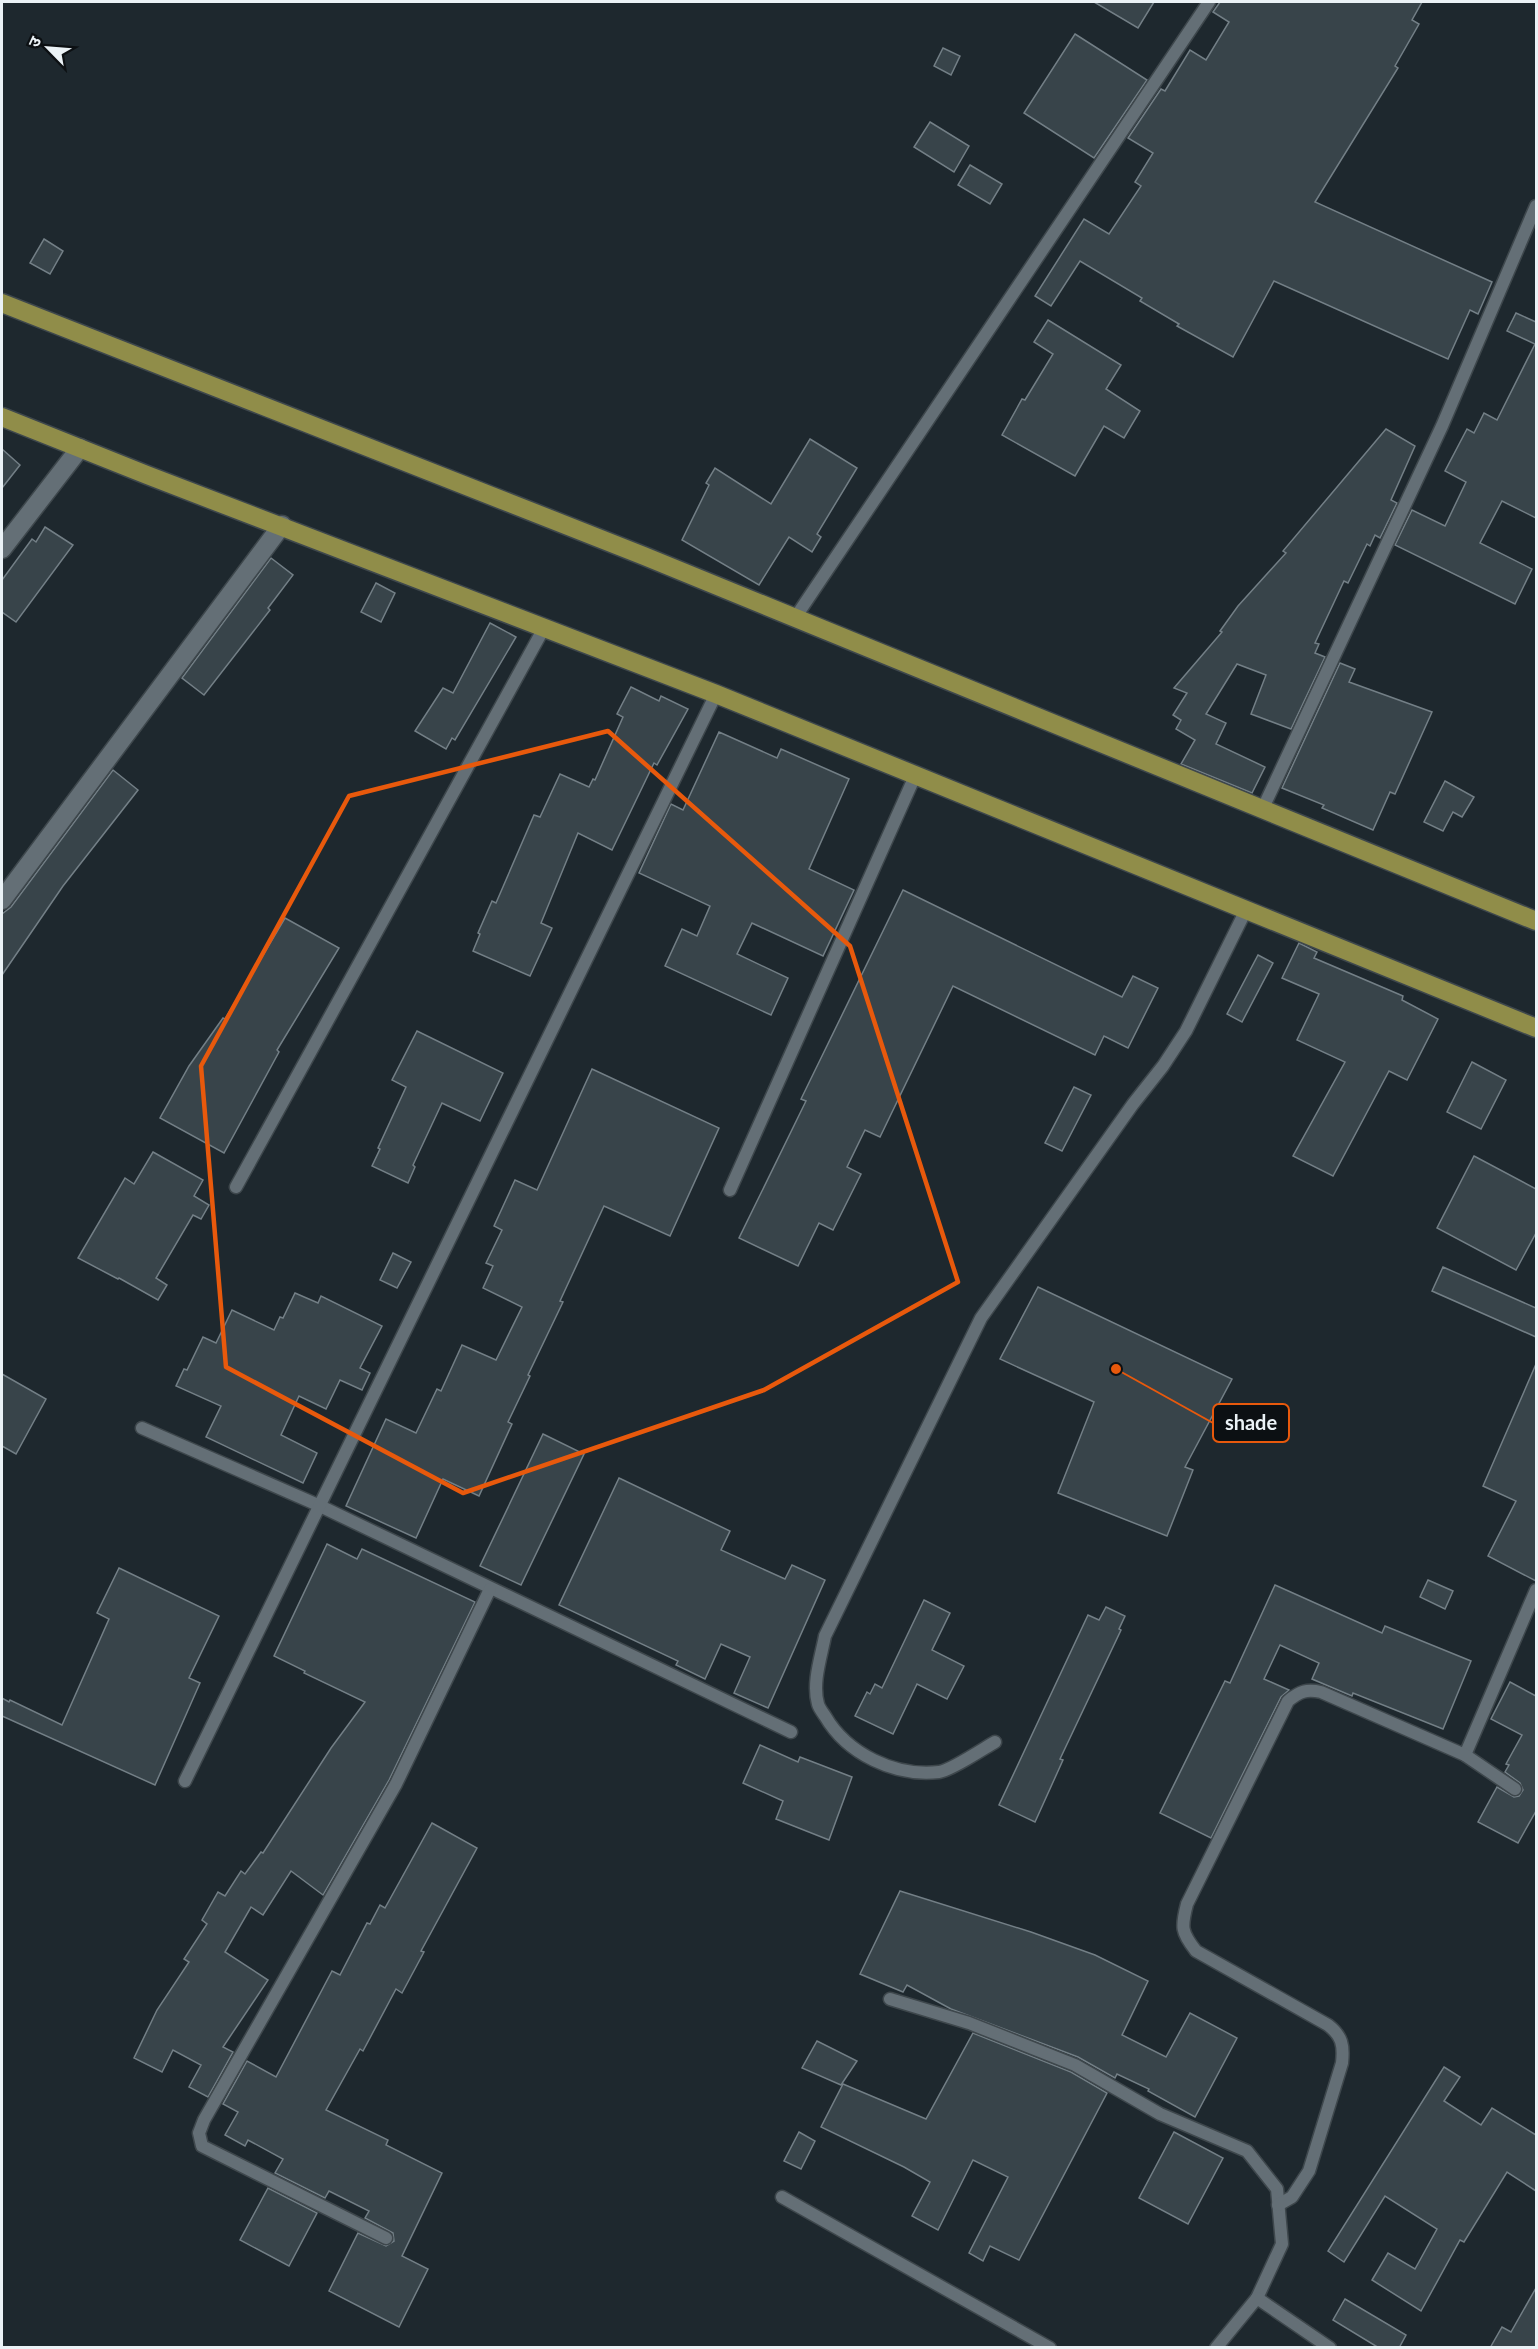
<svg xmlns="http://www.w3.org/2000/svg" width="1538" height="2349" font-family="Lato,'Noto Sans Devanagari',sans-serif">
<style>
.building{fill:#38444a;stroke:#737f86;stroke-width:1.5}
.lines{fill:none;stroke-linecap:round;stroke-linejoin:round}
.service-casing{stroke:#3e474c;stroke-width:15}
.minor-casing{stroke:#3e474c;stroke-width:21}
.primary-casing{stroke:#3e474c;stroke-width:21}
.service{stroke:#646f76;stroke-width:12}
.minor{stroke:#646f76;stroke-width:18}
.primary{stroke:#908d49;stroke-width:18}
.marked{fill:none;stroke:#e8590c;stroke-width:4.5;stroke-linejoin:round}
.leader{fill:none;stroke:#e8590c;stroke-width:2}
.callout-dot{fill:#e8590c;stroke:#0c1013;stroke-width:2}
.callout{fill:#0c1013;stroke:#e8590c;stroke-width:2}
.callout-label{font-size:20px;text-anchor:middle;font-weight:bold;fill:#ebf2f6}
</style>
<rect width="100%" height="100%" fill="#1e282e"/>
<!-- building -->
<g class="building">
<polygon points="1094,2 1154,2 1138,28"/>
<polygon points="1220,2 1422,2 1412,20 1419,24 1395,66 1398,68 1315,202 1492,282 1478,314 1470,310 1448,359 1274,281 1233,357 1177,326 1179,324 1140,301 1142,298 1080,261 1051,306 1035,296 1084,219 1109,234 1141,186 1135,182 1153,153 1128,138 1161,89 1165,91 1190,50 1206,60 1229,22 1213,12"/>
<polygon points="1075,34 1147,80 1094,158 1024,113"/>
<polygon points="943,48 960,56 951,75 934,66"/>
<polygon points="930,122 969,146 954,172 914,147"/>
<polygon points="970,165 1002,184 990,204 958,185"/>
<polygon points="44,239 63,251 50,274 30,263"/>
<polygon points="1516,313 1536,322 1536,518 1502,501 1480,543 1532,569 1515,604 1395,545 1412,510 1445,526 1466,482 1445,471 1467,429 1474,433 1484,413 1497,420 1535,344 1507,331"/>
<polygon points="1048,320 1121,365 1106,389 1140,411 1124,438 1104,426 1075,476 1002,435 1022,399 1025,400 1053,354 1034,342"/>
<polygon points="1386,429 1415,446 1391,500 1397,503 1380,538 1375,535 1370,546 1367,544 1348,583 1344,581 1315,643 1319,644 1315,653 1325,657 1291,729 1251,714 1266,675 1237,664 1206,714 1226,723 1216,744 1265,767 1252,793 1181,764 1195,740 1176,729 1181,720 1173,715 1187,693 1174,688 1222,632 1220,631 1238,606 1286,553 1283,551"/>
<polygon points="810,439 857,468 817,534 821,537 812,552 789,537 759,585 682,540 709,485 706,483 715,468 771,504"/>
<polygon points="2,449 20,465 2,488"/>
<polygon points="45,527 73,545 16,622 2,612 2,580 32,539 36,542"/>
<polygon points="271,558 293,575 268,608 270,610 204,695 182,678"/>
<polygon points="376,583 395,593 381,622 361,612"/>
<polygon points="490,623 516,637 455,740 452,738 446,749 415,731 443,688 453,693"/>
<polygon points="1340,663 1355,669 1349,682 1432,712 1395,794 1390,792 1373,830 1322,808 1324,805 1282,788"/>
<polygon points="631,687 659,701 661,696 688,709 657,765 654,763 612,850 578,833 541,923 552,928 530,976 473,951 480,934 478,933 492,901 496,903 534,815 540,817 560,774 589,787 593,779 595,780 623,717 617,714"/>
<polygon points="719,732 777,758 781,749 849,779 809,869 854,890 823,956 752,923 737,954 788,978 771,1015 665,966 682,929 697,936 710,906 639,873 671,804 683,810"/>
<polygon points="113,770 138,790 63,886 2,975 2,914 11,907"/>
<polygon points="1445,781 1474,797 1462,817 1453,812 1443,831 1424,822"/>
<polygon points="903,890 1122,997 1133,976 1158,988 1128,1048 1104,1036 1095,1055 953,986 880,1137 865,1130 847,1167 861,1174 833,1230 819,1223 798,1266 739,1238 806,1101 801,1099"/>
<polygon points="285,918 339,948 277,1050 279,1052 224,1153 160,1118 189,1066 223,1018 225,1019"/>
<polygon points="1299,943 1317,952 1314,958 1403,996 1402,1000 1438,1019 1407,1080 1389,1071 1333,1176 1293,1156 1345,1062 1297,1040 1319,994 1282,978"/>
<polygon points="1258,955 1273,963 1242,1022 1227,1014"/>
<polygon points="417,1031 503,1073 480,1121 442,1103 413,1165 415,1167 408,1183 372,1166 380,1149 378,1148 406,1087 392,1080"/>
<polygon points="1472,1062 1506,1080 1481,1129 1447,1112"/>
<polygon points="592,1069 719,1128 670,1236 604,1206 560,1301 563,1302 528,1375 530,1376 508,1422 512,1424 479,1496 443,1479 416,1538 346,1506 386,1419 416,1433 437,1389 441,1391 462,1345 496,1360 522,1307 483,1288 493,1266 486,1263 502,1230 494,1226 515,1180 537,1190"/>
<polygon points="1074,1087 1091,1095 1062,1151 1045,1143"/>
<polygon points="153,1152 203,1180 194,1196 209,1205 201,1219 193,1215 156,1278 167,1285 158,1300 119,1278 118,1279 78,1258 125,1178 134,1184"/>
<polygon points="1474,1156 1536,1189 1536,1233 1516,1270 1437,1228"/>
<polygon points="393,1253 411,1262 397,1288 380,1280"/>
<polygon points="1443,1267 1536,1308 1536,1337 1432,1291"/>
<polygon points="1038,1287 1232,1379 1185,1467 1193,1470 1167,1536 1058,1493 1094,1402 1000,1359"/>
<polygon points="295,1293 318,1303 321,1296 382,1326 360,1368 370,1373 362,1390 340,1380 326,1409 299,1396 281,1435 317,1453 303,1483 206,1437 221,1406 176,1386 184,1369 187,1370 203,1337 216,1343 232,1310 274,1330 280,1317 283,1318"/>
<polygon points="1536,1364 1536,1581 1488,1556 1516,1501 1483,1486"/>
<polygon points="2,1374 46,1399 16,1454 2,1446"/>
<polygon points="543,1434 584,1454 521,1585 480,1566"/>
<polygon points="619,1478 730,1531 721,1550 785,1579 792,1565 825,1580 768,1708 734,1693 750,1657 721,1644 705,1679 676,1665 678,1661 559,1605"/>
<polygon points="327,1544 357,1559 362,1549 475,1602 389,1780 323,1895 291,1871 263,1915 251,1907 225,1952 268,1980 223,2047 233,2052 208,2097 189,2087 201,2065 173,2050 162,2072 134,2058 157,2010 189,1962 184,1959 207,1924 202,1920 218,1892 225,1896 241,1871 245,1874 261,1852 263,1853 331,1748 365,1702 304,1673 305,1671 274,1656"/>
<polygon points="119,1568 219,1616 189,1678 200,1683 155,1785 2,1716 2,1698 9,1702 10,1700 62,1725 109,1619 97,1613"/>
<polygon points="1428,1580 1453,1591 1445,1609 1420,1597"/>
<polygon points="1275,1585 1382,1633 1385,1626 1471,1661 1443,1729 1353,1693 1352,1696 1312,1679 1319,1663 1280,1645 1264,1679 1289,1690 1281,1697 1211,1838 1160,1813 1225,1681 1230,1683"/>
<polygon points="924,1600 950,1613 932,1650 964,1666 947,1699 917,1684 893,1734 855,1716 867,1692 870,1694 875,1684 882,1688"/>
<polygon points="1106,1607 1125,1616 1119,1629 1121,1630 1060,1759 1063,1760 1035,1822 999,1805 1088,1615 1099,1620"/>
<polygon points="1510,1682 1536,1696 1536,1811 1518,1843 1478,1822 1497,1787 1514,1797 1519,1796 1523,1790 1520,1783 1505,1772 1509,1765 1506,1764 1522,1735 1491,1719"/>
<polygon points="760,1745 798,1762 800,1757 852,1777 829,1840 776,1819 783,1801 743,1783"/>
<polygon points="432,1823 477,1848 421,1951 424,1952 402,1993 396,1989 363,2051 360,2049 326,2110 388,2140 386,2145 442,2173 402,2256 428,2269 399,2327 329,2291 358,2233 386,2246 394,2241 393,2233 365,2218 369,2211 329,2191 325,2198 275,2173 283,2159 248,2140 245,2146 225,2135 238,2112 223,2104 247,2061 276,2077 332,1971 340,1975 367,1923 370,1924 380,1905 385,1908"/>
<polygon points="900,1891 1031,1932 1095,1955 1148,1981 1122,2035 1166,2057 1190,2013 1237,2038 1195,2117 1148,2091 1149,2089 1117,2074 1115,2078 1078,2057 951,2009 907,1985 903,1992 860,1974"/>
<polygon points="973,2033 1071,2072 1107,2093 1019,2260 990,2246 983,2261 969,2253 1008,2177 973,2160 938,2230 912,2216 930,2182 904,2167 821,2127 843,2084 926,2119"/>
<polygon points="817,2041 857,2061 841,2085 802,2068"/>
<polygon points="1444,2067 1460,2077 1444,2101 1481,2125 1492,2108 1536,2135 1536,2191 1507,2172 1464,2242 1460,2240 1421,2311 1372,2280 1388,2253 1415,2269 1437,2229 1385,2196 1344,2262 1328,2251"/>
<polygon points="799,2132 815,2141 801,2169 784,2161"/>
<polygon points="1174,2132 1223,2158 1188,2224 1139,2198"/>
<polygon points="268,2188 317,2213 289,2266 240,2240"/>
<polygon points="1536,2288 1536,2348 1490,2348 1502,2327 1511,2332"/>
<polygon points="1345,2299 1406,2335 1399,2348 1379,2348 1333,2320"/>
</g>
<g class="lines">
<defs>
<g id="service">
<polyline points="795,618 1209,2"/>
<polyline points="1263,808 1442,426 1536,206"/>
<polyline points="236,1187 544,628"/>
<polyline points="730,1190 915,776"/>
<polyline points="142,1428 318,1505 791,1732"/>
<path d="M995 1742C983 1749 950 1771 939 1772 895 1777 847 1754 825 1716 823 1713 819 1708 818 1704 812 1683 821 1657 825 1636L981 1318 1133 1104 1163 1066 1186 1031 1246 910"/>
<polyline points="1465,1755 1536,1590"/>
<polyline points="185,1781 716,694"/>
<polyline points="890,1999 969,2023 1075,2065 1160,2114 1247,2151 1277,2189 1282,2244 1257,2298"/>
<polyline points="782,2197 1050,2348"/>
<path d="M1278 2205 1292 2197 1309 2171 1342 2063C1344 2045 1342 2036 1328 2025L1196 1951C1181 1932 1181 1927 1187 1904L1288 1701C1300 1691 1307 1689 1321 1692L1465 1755 1515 1789"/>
<polyline points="386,2238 202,2146 199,2133 204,2120 396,1784 490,1589"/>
<polyline points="1216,2348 1257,2298 1330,2348"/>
</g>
<g id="minor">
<polyline points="2,549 80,448"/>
<polyline points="2,900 282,525"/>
</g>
<g id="primary">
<polyline points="2,303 644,556 1536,921"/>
<polyline points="2,417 147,475 716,694 1536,1028"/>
</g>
</defs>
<!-- service casing -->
<use href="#service" class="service-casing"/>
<!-- minor casing -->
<use href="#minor" class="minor-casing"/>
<!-- primary casing -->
<use href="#primary" class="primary-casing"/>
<!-- service -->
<use href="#service" class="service"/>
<!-- minor -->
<use href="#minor" class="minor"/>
<!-- primary -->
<use href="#primary" class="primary"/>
</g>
<!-- marked area -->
<path class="marked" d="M608 731 850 946 958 1282 764 1390 463 1493 226 1367 201 1066 349 796Z"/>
<!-- callouts -->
<path class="leader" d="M1116 1369L1213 1423"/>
<circle class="callout-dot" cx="1116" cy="1369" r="6"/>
<rect class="callout" x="1213" y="1404" width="76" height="38" rx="6"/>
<g class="callout-label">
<text x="1251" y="1430">shade</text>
</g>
<!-- border -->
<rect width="1538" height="2349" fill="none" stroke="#ebf2f6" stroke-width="6"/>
<!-- north arrow -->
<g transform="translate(48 48) rotate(295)" stroke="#0c1013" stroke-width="4.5" paint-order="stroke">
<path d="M0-4.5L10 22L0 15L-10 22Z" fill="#ebf2f6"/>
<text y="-9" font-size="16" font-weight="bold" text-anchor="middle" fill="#ebf2f6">उ</text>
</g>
</svg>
